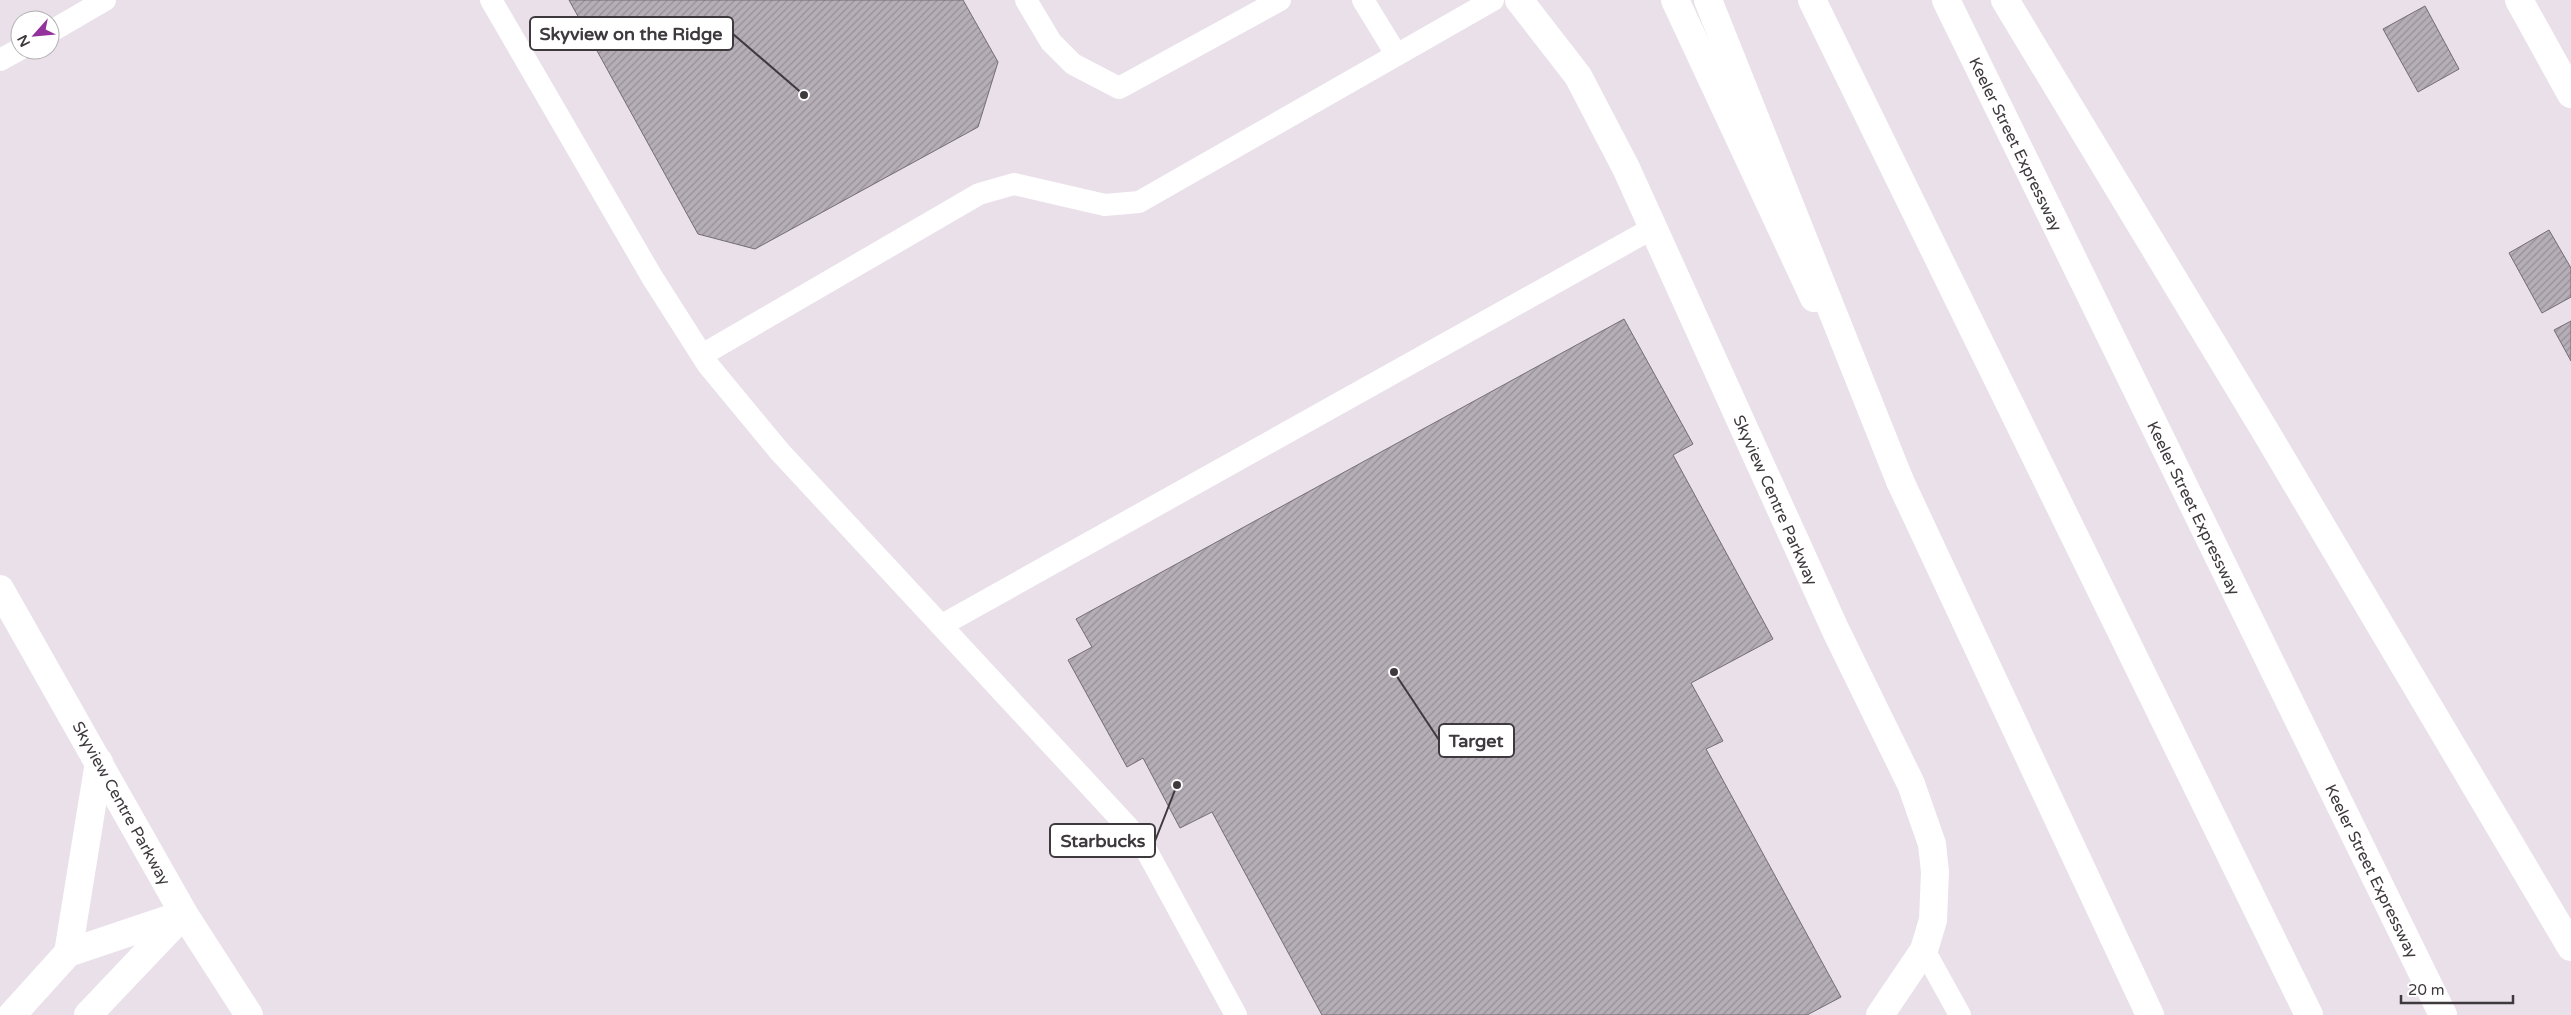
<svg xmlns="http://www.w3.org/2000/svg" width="2571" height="1015" font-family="'Varela Round',sans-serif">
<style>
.building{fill:url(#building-hatch);stroke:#746d75}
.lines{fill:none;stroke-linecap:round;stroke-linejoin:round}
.lane{stroke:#fff;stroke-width:22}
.street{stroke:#fff;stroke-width:28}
.secondary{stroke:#fff;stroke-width:28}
.primary{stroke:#fff;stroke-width:28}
.highway{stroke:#fff;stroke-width:28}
.labels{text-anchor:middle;stroke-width:5;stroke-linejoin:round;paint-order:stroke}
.street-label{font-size:16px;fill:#3d393d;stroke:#fff}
.leader{fill:none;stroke:#3d393d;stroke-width:2}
.callout-dot{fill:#3d393d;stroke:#fff;stroke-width:2}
.callout{fill:#fff;stroke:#3d393d;stroke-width:2}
.callout-label{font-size:18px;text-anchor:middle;font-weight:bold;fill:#3d393d}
</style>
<defs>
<pattern id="building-hatch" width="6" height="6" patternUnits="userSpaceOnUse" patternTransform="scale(1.25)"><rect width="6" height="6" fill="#b6aeb7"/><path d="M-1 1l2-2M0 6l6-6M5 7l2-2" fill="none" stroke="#958f96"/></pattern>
</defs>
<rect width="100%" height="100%" fill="#e9e0e9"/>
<!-- building -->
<g class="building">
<polygon points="569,0 963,0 998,62 978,127 755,249 698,234"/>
<polygon points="2425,6 2459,69 2418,92 2383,29"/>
<polygon points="2549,230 2571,268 2571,297 2542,313 2509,253"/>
<polygon points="1624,319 1693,444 1673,455 1773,639 1691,683 1723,741 1706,749 1841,997 1807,1015 1322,1015 1212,812 1180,828 1143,758 1127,767 1068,660 1092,647 1076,619"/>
<polygon points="2571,321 2571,361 2554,330"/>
</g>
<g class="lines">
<!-- lane -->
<g class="lane">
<polyline points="491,0 652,277 708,365 780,452 1128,827 1144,846 1236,1015"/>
<polyline points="1026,0 1051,42 1073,64 1119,88 1280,0"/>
<polyline points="1363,0 1396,54"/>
<polyline points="50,32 105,0"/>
<polyline points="0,60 20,49"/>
<polyline points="702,355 979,194 1014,184 1105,205 1139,202 1493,0"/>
<polyline points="942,625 1653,228"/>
<polyline points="1924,950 1960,1015"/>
</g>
<!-- street -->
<g class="street">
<polyline points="1519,0 1578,76 1626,168 1836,631 1911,784 1932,844 1935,872 1933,920 1924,950 1880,1015"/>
<polyline points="2519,0 2571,94"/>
<polyline points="0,589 184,914 249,1015"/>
<polyline points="68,953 99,762"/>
<polyline points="12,1015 68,953 184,914"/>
<polyline points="88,1015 182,916"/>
</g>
<!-- secondary -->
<polyline class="secondary" points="1675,0 1814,298"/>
<!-- primary -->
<polyline class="primary" points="1900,481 2150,1015"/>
<!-- highway -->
<g class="highway">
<polyline points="1708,0 1900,481"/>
<polyline points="1812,0 2309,1015"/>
<polyline points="1946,0 2443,1015"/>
<polyline points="2005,0 2267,434 2571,947"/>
</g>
</g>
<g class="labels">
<!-- street labels -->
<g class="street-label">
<text transform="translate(2016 144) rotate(64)" y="6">Keeler Street Expressway</text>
<text transform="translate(1776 500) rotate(66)" y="6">Skyview Centre Parkway</text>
<text transform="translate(2194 508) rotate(64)" y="6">Keeler Street Expressway</text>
<text transform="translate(122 803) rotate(61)" y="6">Skyview Centre Parkway</text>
<text transform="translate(2372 871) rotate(64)" y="6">Keeler Street Expressway</text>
</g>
</g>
<!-- callouts -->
<path class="leader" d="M804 95L733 34M1394 672L1439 740M1177 785L1155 841"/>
<g class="callout-dot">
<circle cx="804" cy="95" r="5"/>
<circle cx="1394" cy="672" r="5"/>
<circle cx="1177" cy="785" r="5"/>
</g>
<g class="callout">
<rect x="530" y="17" width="203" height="33" rx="5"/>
<rect x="1439" y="724" width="75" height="33" rx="5"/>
<rect x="1050" y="824" width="105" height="33" rx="5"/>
</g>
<g class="callout-label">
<text x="631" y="40">Skyview on the Ridge</text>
<text x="1476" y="747">Target</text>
<text x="1103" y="847">Starbucks</text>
</g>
<!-- north arrow -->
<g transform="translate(35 35) rotate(243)"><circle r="24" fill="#ffffff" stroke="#b1b0b1"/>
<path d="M0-4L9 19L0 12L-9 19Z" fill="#92329a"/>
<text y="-8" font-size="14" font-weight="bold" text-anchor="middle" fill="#3d393d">N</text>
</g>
<!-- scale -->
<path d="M2401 995v8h112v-8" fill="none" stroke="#3d393d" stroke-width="2.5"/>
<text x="2408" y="995" font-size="15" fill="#3d393d" stroke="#ffffff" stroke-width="4" paint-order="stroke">20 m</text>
</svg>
